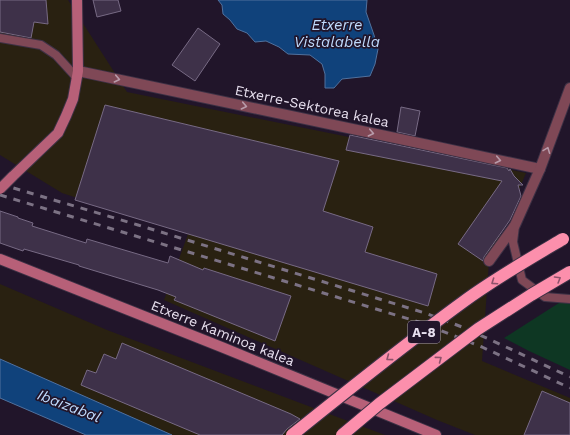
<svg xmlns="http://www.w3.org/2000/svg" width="570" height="435" font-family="'Work Sans',sans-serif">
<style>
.industrial{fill:#292111}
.green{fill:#0e3723}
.water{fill:#10427b;stroke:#50719e}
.building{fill:#3e3149;stroke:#776a84}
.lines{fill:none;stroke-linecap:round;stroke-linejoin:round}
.lane-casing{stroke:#3d3145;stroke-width:10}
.street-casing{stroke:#3d3145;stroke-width:12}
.secondary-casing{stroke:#3d3145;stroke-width:12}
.lane{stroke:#7f4856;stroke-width:8}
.street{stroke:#7f4856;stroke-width:10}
.secondary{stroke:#b76078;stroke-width:10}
.rail{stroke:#7c7284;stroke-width:3;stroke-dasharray:7 7;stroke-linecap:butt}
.secondary-bridge-casing{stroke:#3d3145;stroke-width:12;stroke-linecap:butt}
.highway-bridge-casing{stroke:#3d3145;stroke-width:14;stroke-linecap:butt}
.secondary-bridge{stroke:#b76078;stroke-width:10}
.highway-bridge{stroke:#fc8fac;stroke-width:12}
.oneway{stroke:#b89baa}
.oneway2{stroke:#8e526b}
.labels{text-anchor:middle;stroke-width:3.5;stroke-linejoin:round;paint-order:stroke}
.shield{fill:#21152a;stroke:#aca2b3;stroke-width:1}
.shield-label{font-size:13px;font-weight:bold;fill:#e7dfee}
.street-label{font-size:14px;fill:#e7dfee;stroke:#21152a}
.water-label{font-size:15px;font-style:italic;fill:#bfdafc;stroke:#21152a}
</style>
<rect width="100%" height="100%" fill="#21152a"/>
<!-- industrial -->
<g class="industrial">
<polygon points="0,0 68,0 127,92 526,173 489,261 482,361 570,398 570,435 475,435 437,420 164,300 188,234 62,193 0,155"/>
<polygon points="0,284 107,330 385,435 172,435 0,359"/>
</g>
<!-- green -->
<polygon class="green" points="570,296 570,370 529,351 504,338 551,308"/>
<!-- water -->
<g class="water">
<polygon points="218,0 367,0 366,12 374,35 378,49 375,64 370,76 342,79 334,88 325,88 325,74 322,64 310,55 288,54 279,47 266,41 255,42 247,33 237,29 230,20 223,14 222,5"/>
<polygon points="0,359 172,435 86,435 0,398"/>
</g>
<!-- building -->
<g class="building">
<polygon points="0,0 46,0 48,24 34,22 31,38 0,32"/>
<polygon points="93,0 118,0 121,11 97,17"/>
<polygon points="198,28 220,44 195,81 172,65"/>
<polygon points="105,105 339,161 323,211 373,227 365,252 437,274 428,306 75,200"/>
<polygon points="401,107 420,111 415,136 397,132"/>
<polygon points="350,135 507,168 509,171 510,169 514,176 523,185 518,185 521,196 510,220 484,257 483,261 458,244 502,181 346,150"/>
<polygon points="0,211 18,217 18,218 33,223 32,226 86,243 87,239 168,263 170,256 203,270 204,268 291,296 275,341 174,300 176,297 158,290 79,266 79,265 24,249 23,251 0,243"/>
<polygon points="122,343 291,414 300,419 287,429 282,435 200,435 81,385 87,370 96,373 104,354 116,359"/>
<polygon points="542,391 570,403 570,435 524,435"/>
</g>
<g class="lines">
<defs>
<g id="lane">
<polyline points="0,38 41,45 56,55 77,78"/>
<polyline points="515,226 513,242 522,280 545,297 570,299"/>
</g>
<g id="street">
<polyline points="78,71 433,146 540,169"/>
<polyline points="489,261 515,225 540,169 570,88"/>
</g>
<g id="secondary">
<polyline points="12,177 58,133 66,116 73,99 78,71 77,0"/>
<polyline points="0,259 224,348 436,435"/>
</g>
</defs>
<!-- lane casing -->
<use href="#lane" class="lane-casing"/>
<!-- street casing -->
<use href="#street" class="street-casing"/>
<!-- secondary casing -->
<use href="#secondary" class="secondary-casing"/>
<!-- lane -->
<use href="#lane" class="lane"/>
<!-- street -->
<use href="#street" class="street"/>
<!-- secondary -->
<use href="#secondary" class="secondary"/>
<!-- rail -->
<g class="rail">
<polyline points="0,184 138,225 425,313 462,327 491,340 570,377"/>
<polyline points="0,195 228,264 422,323 482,347 570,388"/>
</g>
<defs>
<polyline id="secondary-bridge" points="0,189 12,177"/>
<g id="highway-bridge">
<path d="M292 435C348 390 404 345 463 302 494 279 529 259 563 239"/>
<polyline points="342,435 379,404 478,329 531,295 570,272"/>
</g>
</defs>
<!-- secondary-bridge casing -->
<use href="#secondary-bridge" class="secondary-bridge-casing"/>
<!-- highway-bridge casing -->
<use href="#highway-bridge" class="highway-bridge-casing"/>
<!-- secondary-bridge -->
<use href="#secondary-bridge" class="secondary-bridge"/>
<!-- highway-bridge -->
<use href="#highway-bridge" class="highway-bridge"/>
</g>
<!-- one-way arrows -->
<defs><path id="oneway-chevron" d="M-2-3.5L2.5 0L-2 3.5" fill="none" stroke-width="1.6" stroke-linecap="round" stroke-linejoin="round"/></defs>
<g class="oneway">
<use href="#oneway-chevron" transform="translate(117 79) rotate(12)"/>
<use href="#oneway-chevron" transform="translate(244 106) rotate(12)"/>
<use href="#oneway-chevron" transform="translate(371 133) rotate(12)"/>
<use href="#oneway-chevron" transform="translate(547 150) rotate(-69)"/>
<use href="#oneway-chevron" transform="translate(498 160) rotate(12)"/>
</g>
<g class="oneway2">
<use href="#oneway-chevron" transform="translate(558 279) rotate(-31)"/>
<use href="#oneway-chevron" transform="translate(494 282) rotate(146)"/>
<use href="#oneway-chevron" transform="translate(389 358) rotate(143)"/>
<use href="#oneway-chevron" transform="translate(439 359) rotate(-37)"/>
</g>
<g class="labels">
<!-- shield labels -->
<rect class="shield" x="408" y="321" width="32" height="22" rx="3"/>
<g class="shield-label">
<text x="424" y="337">A-8</text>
</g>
<!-- street labels -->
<g class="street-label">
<text transform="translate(312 106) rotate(12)" y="5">Etxerre-Sektorea kalea</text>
<text transform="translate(223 333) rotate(22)" y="5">Etxerre Kaminoa kalea</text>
</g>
<!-- water labels -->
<g class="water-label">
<text x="337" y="30">Etxerre<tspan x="337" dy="17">Vistalabella</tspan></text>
<text transform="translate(69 406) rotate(21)" y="5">Ibaizabal</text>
</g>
</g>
</svg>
